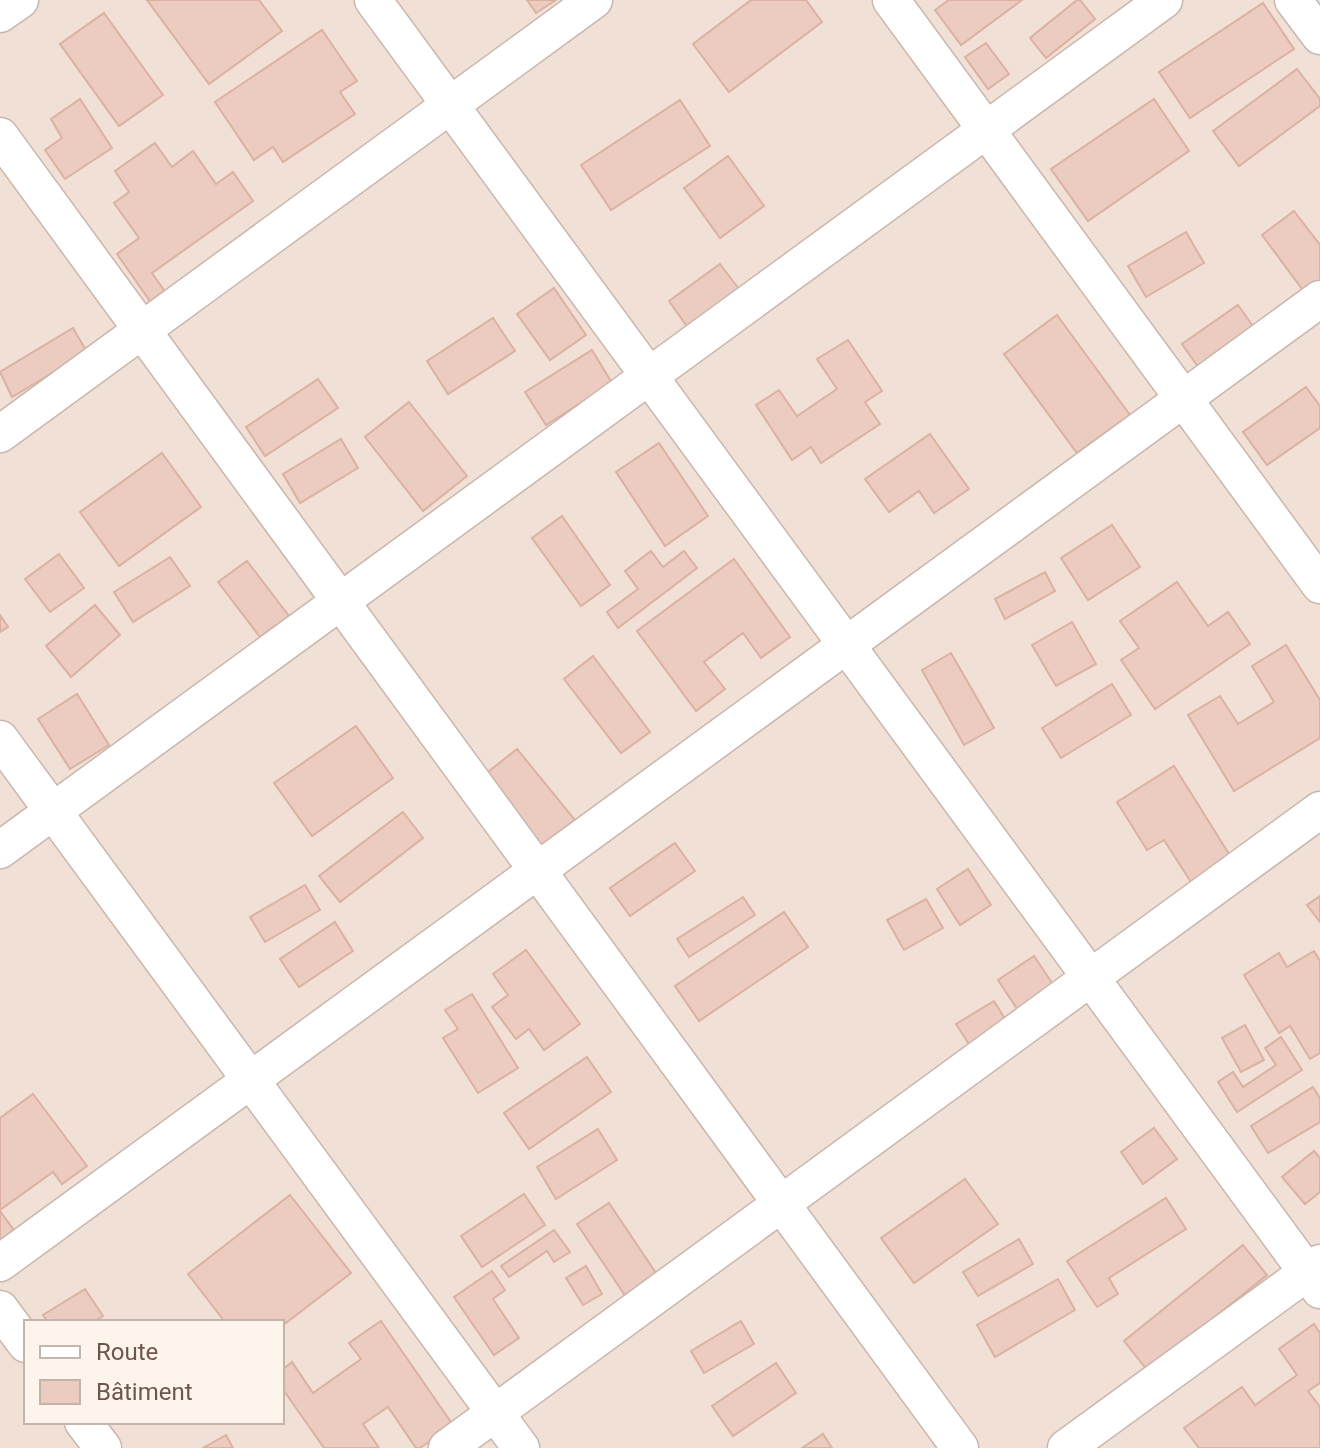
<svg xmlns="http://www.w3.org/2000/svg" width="1320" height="1448" font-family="Roboto,sans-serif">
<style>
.residential{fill:#f0e0d5;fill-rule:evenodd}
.building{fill:#ecccc0;stroke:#ddb1a2;stroke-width:2}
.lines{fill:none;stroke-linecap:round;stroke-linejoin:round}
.street-casing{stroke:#cab6ad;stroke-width:39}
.street{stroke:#fff;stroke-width:36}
</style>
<rect width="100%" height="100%" fill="#faefe6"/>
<!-- residential -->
<path class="residential" d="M0 0H1320V1448H0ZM26 1322H282V1422H26Z"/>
<!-- building -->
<g class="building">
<polygon points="147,0 259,0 282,31 209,84"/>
<polygon points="527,0 556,0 536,13"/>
<polygon points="751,0 806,0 822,22 729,92 693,44"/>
<polygon points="949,0 1022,0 961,45 935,10"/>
<polygon points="1077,0 1080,0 1095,19 1046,58 1030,38"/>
<polygon points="1263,3 1294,49 1190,118 1159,72"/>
<polygon points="104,13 163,95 119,126 60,44"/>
<polygon points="322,30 357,81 340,92 355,114 283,162 273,147 254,160 215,102"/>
<polygon points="986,43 1009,74 988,89 965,57"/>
<polygon points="1297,69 1320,99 1320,106 1239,166 1213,131"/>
<polygon points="80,99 112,148 65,179 45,150 62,138 51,119"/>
<polygon points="1154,99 1189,151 1088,221 1051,169"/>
<polygon points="680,100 710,146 611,210 581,165"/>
<polygon points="155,143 172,167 193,151 216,184 233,172 253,201 152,273 168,296 154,307 117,254 139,238 114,203 129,192 115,171"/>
<polygon points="728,156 764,206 720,238 684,188"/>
<polygon points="1294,211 1320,245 1320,281 1305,293 1262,235"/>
<polygon points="1186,232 1204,263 1146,297 1128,266"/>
<polygon points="720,264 745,297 693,335 669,301"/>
<polygon points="554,288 586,335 550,360 517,314"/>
<polygon points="1238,305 1257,332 1201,371 1182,344"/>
<polygon points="1057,315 1130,415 1077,453 1004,354"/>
<polygon points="493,318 515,351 448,394 427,361"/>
<polygon points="73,328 87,352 12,397 0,372"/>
<polygon points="848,340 882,391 865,402 880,424 821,463 811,447 792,460 756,405 779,390 797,416 837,389 817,359"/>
<polygon points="592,350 612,383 546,425 525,392"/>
<polygon points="318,379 338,408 265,456 246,427"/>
<polygon points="1306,387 1320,406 1320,428 1267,465 1243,432"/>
<polygon points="409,402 467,476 423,511 365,437"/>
<polygon points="930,434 969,489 934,513 919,491 889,512 865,479"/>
<polygon points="341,439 358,468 300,503 283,474"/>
<polygon points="659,443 708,516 665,546 616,472"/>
<polygon points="162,453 201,507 119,566 80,512"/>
<polygon points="562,516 610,585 581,606 532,538"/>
<polygon points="1112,525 1140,567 1088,600 1061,558"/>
<polygon points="651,551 663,567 684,551 697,568 618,628 607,612 638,589 625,571"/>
<polygon points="59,554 84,588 50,612 25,579"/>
<polygon points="170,557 190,586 133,622 114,592"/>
<polygon points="734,559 790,637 761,658 743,633 704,662 725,689 696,711 637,631"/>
<polygon points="247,561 289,616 260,637 218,582"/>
<polygon points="1045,572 1055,591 1005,619 995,599"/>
<polygon points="1177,582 1208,626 1228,612 1250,644 1155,709 1121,660 1139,648 1120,621"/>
<polygon points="95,605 120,635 71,677 46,646"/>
<polygon points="0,615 8,627 0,632"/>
<polygon points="1072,622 1096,664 1056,686 1032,645"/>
<polygon points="1286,645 1320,700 1320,738 1234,791 1188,715 1220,696 1238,724 1274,702 1252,666"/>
<polygon points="951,653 994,728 964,745 922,670"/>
<polygon points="593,656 650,732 621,753 564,679"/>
<polygon points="1112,684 1131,715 1061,758 1042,728"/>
<polygon points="77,694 109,745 70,769 38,719"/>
<polygon points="356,726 393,778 312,836 274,783"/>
<polygon points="517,749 575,820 540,848 483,776"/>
<polygon points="1174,766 1234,862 1194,887 1164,840 1147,850 1117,802"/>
<polygon points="403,812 423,838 340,902 319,876"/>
<polygon points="675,843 695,871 630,916 610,888"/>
<polygon points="968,869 991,905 960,925 937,889"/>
<polygon points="305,885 320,910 265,942 250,917"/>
<polygon points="1320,896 1320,922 1307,905"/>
<polygon points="743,897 755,915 689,957 677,939"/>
<polygon points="926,899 943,928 904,950 887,920"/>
<polygon points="784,912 808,947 699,1021 675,986"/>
<polygon points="335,922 353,951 299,987 280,959"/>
<polygon points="526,950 580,1024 544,1050 529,1029 516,1039 492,1007 508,995 493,974"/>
<polygon points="1314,951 1320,961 1320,1053 1310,1059 1290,1026 1279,1033 1244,975 1279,953 1287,967"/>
<polygon points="1034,956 1060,995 1023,1018 998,980"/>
<polygon points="472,994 518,1068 478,1093 443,1038 458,1029 445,1010"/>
<polygon points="994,1001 1013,1032 976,1055 956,1024"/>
<polygon points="1245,1025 1264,1060 1241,1072 1222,1038"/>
<polygon points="1281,1037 1302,1070 1237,1112 1218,1082 1233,1072 1243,1087 1276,1065 1265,1048"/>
<polygon points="587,1057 611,1092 529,1149 504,1113"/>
<polygon points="1313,1087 1320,1098 1320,1122 1268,1153 1251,1126"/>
<polygon points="33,1094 87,1166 62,1184 53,1172 0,1210 0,1118"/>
<polygon points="1154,1128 1177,1159 1143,1184 1121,1152"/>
<polygon points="598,1129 617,1160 556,1199 537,1167"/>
<polygon points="1314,1151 1320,1158 1320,1192 1305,1204 1282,1177"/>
<polygon points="965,1179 998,1224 914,1283 881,1238"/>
<polygon points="524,1194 545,1225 482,1267 461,1236"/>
<polygon points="290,1195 351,1273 282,1326 282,1322 225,1322 188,1274"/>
<polygon points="1166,1198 1186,1229 1109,1278 1118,1294 1097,1307 1067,1261"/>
<polygon points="609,1203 660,1279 628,1300 577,1224"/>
<polygon points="0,1211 22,1241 0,1256"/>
<polygon points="554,1230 570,1252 554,1262 547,1251 509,1277 501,1266"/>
<polygon points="1019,1239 1033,1264 978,1296 963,1272"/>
<polygon points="1243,1245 1267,1275 1148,1371 1124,1341"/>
<polygon points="586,1266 602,1294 583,1305 566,1278"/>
<polygon points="492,1271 505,1290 493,1299 519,1338 494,1355 454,1297"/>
<polygon points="1058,1279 1075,1310 995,1357 977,1325"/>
<polygon points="85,1289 103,1316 93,1322 48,1322 43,1315"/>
<polygon points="381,1321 453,1425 420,1448 416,1448 388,1407 363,1424 379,1448 324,1448 282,1388 282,1370 292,1362 313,1393 361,1359 349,1343"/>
<polygon points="741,1321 754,1344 704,1373 691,1351"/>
<polygon points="1314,1324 1320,1333 1320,1383 1308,1391 1320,1407 1320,1448 1199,1448 1184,1428 1242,1387 1255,1405 1297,1375 1279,1349"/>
<polygon points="776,1363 796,1393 733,1436 712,1406"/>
<polygon points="823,1434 832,1448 802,1448"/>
<polygon points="226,1435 233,1448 203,1448"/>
</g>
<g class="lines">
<defs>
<g id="street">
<polyline points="373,0 1320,1290"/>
<polyline points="891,0 1320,585"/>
<polyline points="1293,0 1320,36"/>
<polyline points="0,14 20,0"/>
<polyline points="0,136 960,1448"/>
<polyline points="0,434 594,0"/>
<polyline points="0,739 521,1448"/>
<polyline points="0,850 1164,0"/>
<polyline points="0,1263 1320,299"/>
<polyline points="0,1309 26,1344"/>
<polyline points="83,1422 103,1448"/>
<polyline points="447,1448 1320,810"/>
<polyline points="1066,1448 1320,1263"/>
</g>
</defs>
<!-- street casing -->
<use href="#street" class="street-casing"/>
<!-- street -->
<use href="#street" class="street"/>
</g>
<!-- legend -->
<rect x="24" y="1320" width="260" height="104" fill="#fdf4eb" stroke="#c5b4ac" stroke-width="2"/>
<rect x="40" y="1346" width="40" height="12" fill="#ffffff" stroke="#c5b4ac" stroke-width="2"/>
<text x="96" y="1360" font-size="24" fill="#70554d">Route</text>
<rect x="40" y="1380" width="40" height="24" fill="#ecccc0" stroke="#c5b4ac" stroke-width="2"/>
<text x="96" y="1400" font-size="24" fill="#70554d">Bâtiment</text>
</svg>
